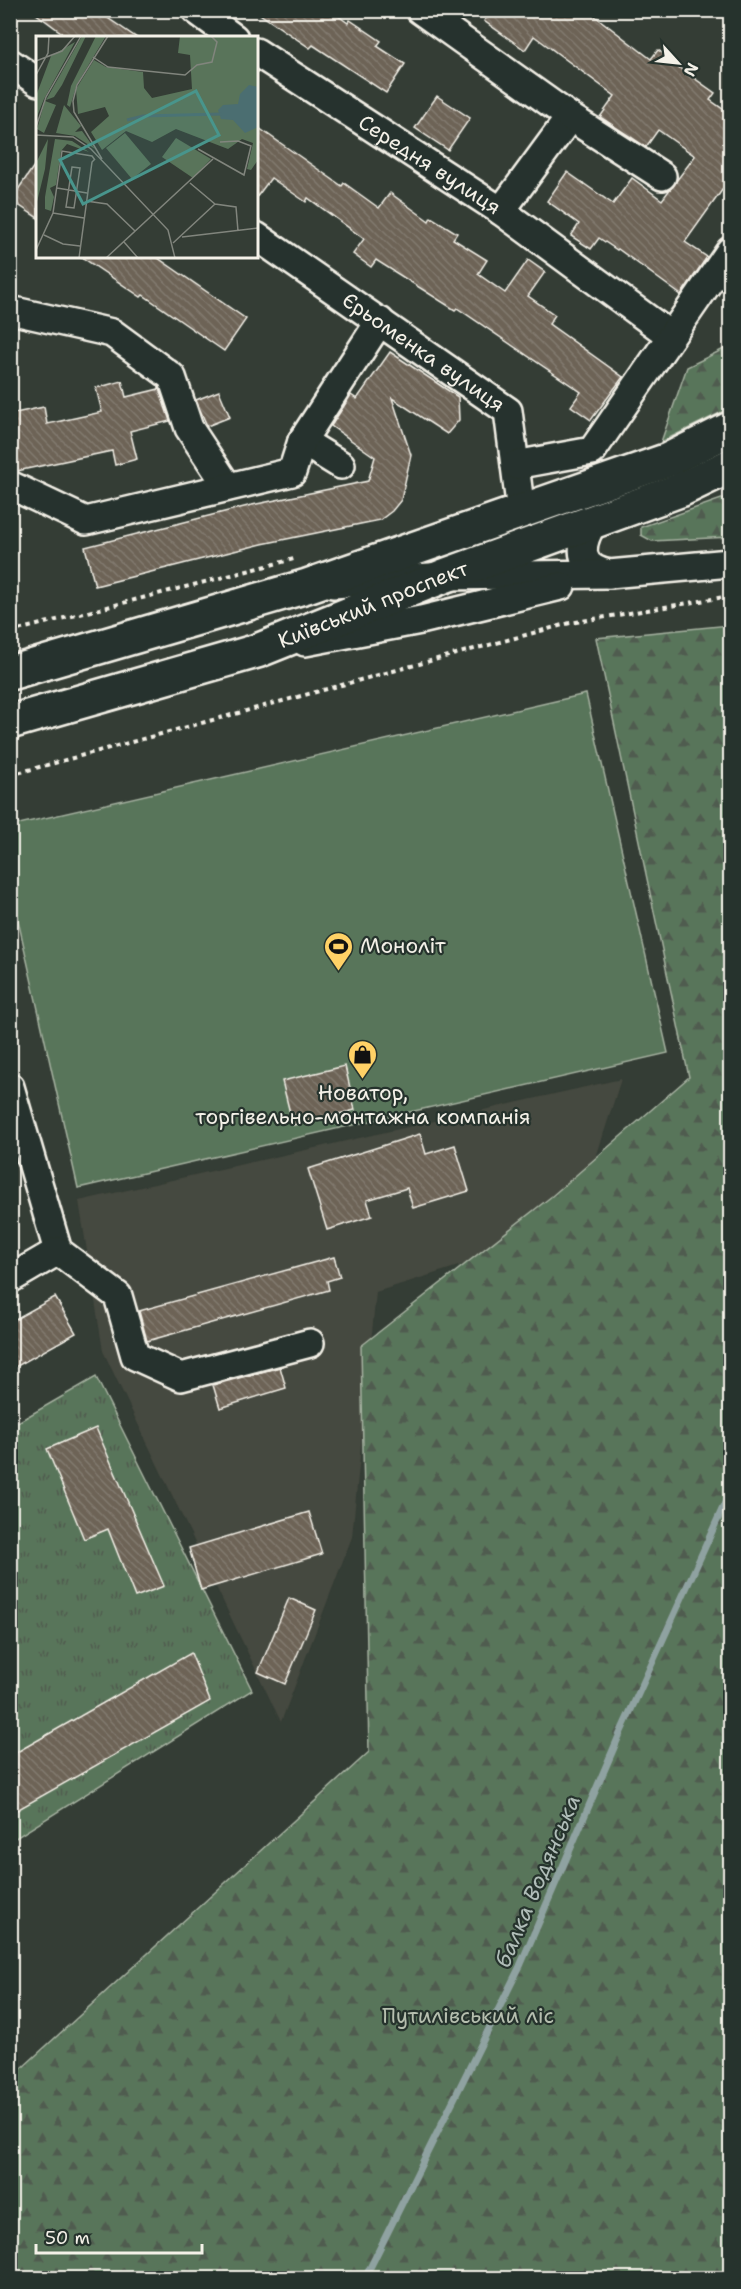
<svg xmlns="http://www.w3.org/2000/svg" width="741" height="2289" font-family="'Shantell Sans',sans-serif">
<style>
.built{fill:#45483f}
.grass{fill:url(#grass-tufts);stroke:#a6b2a1;stroke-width:1.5}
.forest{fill:url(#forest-firs);stroke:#a6b2a1;stroke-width:1.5}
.park{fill:#59745a;stroke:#a6b2a1;stroke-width:1.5}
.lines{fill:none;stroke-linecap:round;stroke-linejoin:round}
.stream{stroke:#8fa2a1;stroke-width:7}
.building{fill:url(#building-back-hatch);stroke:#f4f1e8;stroke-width:1.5}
.minor-casing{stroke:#f4f1e8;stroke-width:32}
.major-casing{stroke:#f4f1e8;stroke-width:38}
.path{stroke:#f4f1e8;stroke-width:4;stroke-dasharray:4.5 4.5;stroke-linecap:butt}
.minor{stroke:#26332d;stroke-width:27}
.major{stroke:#26332d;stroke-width:33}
.labels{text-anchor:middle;stroke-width:4.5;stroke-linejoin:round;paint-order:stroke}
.street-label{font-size:21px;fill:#f4f1e8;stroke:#26332d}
.poi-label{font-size:21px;fill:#f4f1e8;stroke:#26332d;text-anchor:start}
.park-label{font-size:21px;fill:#b6bfaf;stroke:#26332d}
.water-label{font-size:22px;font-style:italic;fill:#b0bdb8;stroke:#26332d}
.inset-river{fill:none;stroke:#4b6e71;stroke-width:3}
.inset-road{fill:none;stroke:#81857d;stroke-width:1.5}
.view{fill:#48958c;fill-opacity:0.15;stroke:#48958c;stroke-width:3}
.inset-edge{fill:none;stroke:#f4f1e8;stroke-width:3}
</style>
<defs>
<pattern id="grass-tufts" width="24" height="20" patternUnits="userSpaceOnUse" patternTransform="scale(1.5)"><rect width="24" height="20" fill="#59745a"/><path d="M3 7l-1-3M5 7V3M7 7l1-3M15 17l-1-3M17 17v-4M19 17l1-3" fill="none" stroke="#505c4f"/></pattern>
<pattern id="forest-firs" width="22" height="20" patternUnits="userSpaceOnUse" patternTransform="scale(1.5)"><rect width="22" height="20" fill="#59745a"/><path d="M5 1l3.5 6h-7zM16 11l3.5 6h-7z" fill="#505c4f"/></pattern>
<pattern id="building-back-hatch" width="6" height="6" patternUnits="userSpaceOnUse" patternTransform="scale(1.5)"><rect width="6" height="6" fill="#6d6357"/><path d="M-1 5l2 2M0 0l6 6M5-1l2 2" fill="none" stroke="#827a6f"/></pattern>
</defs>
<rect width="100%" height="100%" fill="#343d35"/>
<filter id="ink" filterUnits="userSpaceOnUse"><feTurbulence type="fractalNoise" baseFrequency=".0167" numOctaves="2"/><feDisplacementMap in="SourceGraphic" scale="12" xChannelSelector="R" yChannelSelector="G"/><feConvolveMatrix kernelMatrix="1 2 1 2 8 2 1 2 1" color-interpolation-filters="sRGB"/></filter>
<g filter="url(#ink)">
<!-- built -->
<polygon class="built" points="621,1079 573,1230 376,1292 352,1537 281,1722 103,1351 79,1201"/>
<!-- grass -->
<polygon class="grass" points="96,1377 252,1690 11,1841 11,1426"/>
<!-- forest -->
<g class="forest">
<polygon points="730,346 730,408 661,442 687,367"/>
<polygon points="730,496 730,537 652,541 641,535 641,527"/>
<polygon points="730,625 730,2278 11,2278 11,2078 369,1752 361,1346 552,1196 689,1077 596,638"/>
</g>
<!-- park -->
<polygon class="park" points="586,694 668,1053 78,1188 11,889 10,826"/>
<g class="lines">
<!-- stream -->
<polyline class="stream" points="365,2278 520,1966 619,1736 730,1492"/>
</g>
<!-- building -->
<g class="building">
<polygon points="31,10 96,10 137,38 69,38"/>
<polygon points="254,10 330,10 348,23 350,20 381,41 377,46 405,64 386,93 313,45 310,48"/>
<polygon points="492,10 587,10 651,59 658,50 678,64 677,66 715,93 710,100 730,114 730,179 685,242 707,257 681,295 618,249 617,250 599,238 591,249 571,236 579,224 547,201 567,172 613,204 632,178 662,200 695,156 658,130 646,147 600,117 615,96 534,36 525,50 484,21"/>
<polygon points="437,96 470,118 448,150 415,128"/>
<polygon points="256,126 342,186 344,183 379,208 390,193 429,221 431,217 457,233 453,239 487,260 478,274 505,293 528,260 545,272 528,296 555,315 549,324 623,377 591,420 571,406 581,392 457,308 455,310 376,260 371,267 353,254 364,239 308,198 306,202 271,178 256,198"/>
<polygon points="38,160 38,218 11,200"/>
<polygon points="80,256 155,256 246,319 224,351 143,295 141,297"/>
<polygon points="390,352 458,397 459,420 447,434 392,398 411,455 401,500 392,511 380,520 262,544 95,586 85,547 252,505 368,481 375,457 331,426 351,395 357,399"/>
<polygon points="122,381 126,397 159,389 170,421 130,431 137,459 115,465 112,451 17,471 10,470 10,414 44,407 47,424 102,412 96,388"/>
<polygon points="219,391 230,417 207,426 196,400"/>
<polygon points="345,1066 355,1110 293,1125 282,1081"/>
<polygon points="420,1134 426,1154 455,1145 469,1191 413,1208 407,1188 367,1200 372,1216 327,1230 308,1169"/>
<polygon points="334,1257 340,1277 327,1281 329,1290 147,1341 139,1311"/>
<polygon points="55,1297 76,1333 10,1370 10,1322"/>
<polygon points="280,1367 286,1388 220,1408 213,1385"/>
<polygon points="96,1428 164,1586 135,1597 108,1529 84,1539 47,1449"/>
<polygon points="309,1512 322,1554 201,1590 189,1548"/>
<polygon points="289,1598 316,1610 285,1684 258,1672"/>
<polygon points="191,1653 210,1701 10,1814 10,1756"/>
</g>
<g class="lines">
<defs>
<g id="minor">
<polyline points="196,10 234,38"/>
<path id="s1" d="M256 52 501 211 570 117 420 10"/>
<polyline points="10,63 38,82"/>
<polyline points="570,117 662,176"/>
<polyline points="501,211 671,336"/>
<path id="s2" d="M256 236 508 411 521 512"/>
<polyline points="10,310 112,333 172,377 189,428 228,487"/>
<polyline points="302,441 341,465"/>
<polyline points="515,465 592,451 730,251"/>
<polyline points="10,485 86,521 292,472 302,441 380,321"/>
<path d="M594 521C579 545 576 567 609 574"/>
<polyline points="333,584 444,576 609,574 730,563"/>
<polyline points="305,642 421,620 561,586"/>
<polyline points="10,1087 58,1251 118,1296 135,1356 181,1377 310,1343"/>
<polyline points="10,1279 58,1251"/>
</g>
<g id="major">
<polyline points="10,673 307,586 668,460 730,429"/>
<path id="s3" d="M10 722 257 651 444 576 680 490 730 466"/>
</g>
</defs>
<!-- minor casing -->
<use href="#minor" class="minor-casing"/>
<!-- major casing -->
<use href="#major" class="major-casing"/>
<!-- path -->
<g class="path">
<polyline points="10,632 294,559"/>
<polyline points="10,775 570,623 730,596"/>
</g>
<!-- minor -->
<use href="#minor" class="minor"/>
<!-- major -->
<use href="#major" class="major"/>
</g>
</g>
<!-- icons -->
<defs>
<symbol id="stadium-pin" viewBox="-11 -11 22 30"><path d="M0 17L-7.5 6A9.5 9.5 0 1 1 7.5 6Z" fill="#ffd166" stroke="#26332d"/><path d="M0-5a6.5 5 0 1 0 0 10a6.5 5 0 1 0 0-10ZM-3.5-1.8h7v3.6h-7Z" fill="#111"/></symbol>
<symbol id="shop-pin" viewBox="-11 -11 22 30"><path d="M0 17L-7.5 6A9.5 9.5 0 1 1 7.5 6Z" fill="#ffd166" stroke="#26332d"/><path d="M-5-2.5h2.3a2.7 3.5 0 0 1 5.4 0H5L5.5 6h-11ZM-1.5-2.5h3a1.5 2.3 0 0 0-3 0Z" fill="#111"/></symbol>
</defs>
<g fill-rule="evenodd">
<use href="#stadium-pin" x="322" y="930" width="33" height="45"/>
<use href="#shop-pin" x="346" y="1038" width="33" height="45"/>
</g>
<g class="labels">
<!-- street labels -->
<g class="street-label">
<text dy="7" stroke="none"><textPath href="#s1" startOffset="207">Середня вулиця</textPath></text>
<text dy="7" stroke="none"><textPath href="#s2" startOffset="204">Єрьоменка вулиця</textPath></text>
<text dy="7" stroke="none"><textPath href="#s3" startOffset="382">Київський проспект</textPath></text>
</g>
<!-- poi labels -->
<g class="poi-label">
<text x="360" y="953">Моноліт</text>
<text x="363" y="1100" text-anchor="middle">Новатор,<tspan x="363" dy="24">торгівельно-монтажна компанія</tspan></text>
</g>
<!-- park labels -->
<g class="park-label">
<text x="468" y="2023">Путилівський ліс</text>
</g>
<!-- water labels -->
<g class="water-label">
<text transform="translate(537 1881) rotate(-67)" y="8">балка Водянська</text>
</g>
</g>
<!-- overview -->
<g transform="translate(36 36)">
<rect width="222" height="222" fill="#343d35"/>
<path d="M140 102 175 123 157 142 126 121Z" fill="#59745a"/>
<path d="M46 0H50L26 49 18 61 10 64ZM60 0H70L41 48 34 71 31 69 35 50ZM144 0H222V124L215 134 211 133 217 107 206 103 192 113 140 93 116 106 90 95 66 114 55 96 73 80 69 71 42 78 40 53 58 24 70 31 107 36 108 52 116 62 156 53 154 19 142 17ZM39 6 8 63 0 83V60L15 20ZM9 65 20 69 8 97 1 93ZM28 69 45 90 39 96 46 95 59 113 39 100 20 97ZM12 103 9 133 0 170V127ZM19 103 36 105 53 116 31 108 25 115 20 149 14 152 18 161 15 175 9 173V161Z" fill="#59745a"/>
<path d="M89 97 115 128 96 143 70 112Z" fill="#59745a"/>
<path d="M213 49 222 51V91L209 97 197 84 185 83 182 74 187 69 202 68 204 58Z" fill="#4b6e71"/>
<path class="inset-river" d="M91 84 107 80 186 78"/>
<path class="inset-road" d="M57 21 72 31 149 39 161 29 176 26 181 6 175 0M0 25 26 15 39 0M0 39 12 17 13 0M0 91 10 61 45 0M0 99 37 101 55 113 132 194 139 222M162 113 208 139 215 110 202 105 184 106M66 123 38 76 37 65 41 49 72 0M36 131 44 132 38 172 30 171ZM154 147 179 168 200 171 202 195M21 152 51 157M50 165 71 168 99 195M17 177 48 182M8 199 27 208 44 210M146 201 222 192M88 206 102 222M137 207 179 168M0 214 17 177 26 115 56 120 59 124M43 222 56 126 59 123M70 222 177 123"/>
<path class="view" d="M160 55 183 99 47 168 24 124Z"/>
<rect width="222" height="222" class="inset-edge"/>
</g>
<!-- margin -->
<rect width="741" height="2289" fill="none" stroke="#26332d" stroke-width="36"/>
<rect x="18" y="18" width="705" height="2253" fill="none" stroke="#f4f1e8" stroke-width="2" filter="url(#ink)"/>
<!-- north arrow -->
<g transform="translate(678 63) rotate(117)" stroke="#26332d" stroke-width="4.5" paint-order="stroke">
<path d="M0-4.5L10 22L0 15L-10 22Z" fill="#f4f1e8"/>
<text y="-9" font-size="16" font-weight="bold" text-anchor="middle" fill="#f4f1e8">N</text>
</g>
<!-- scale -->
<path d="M36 2244v9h166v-9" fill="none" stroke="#f4f1e8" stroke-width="3"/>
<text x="45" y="2244" font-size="18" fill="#f4f1e8" stroke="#26332d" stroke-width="4.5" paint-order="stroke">50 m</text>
</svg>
